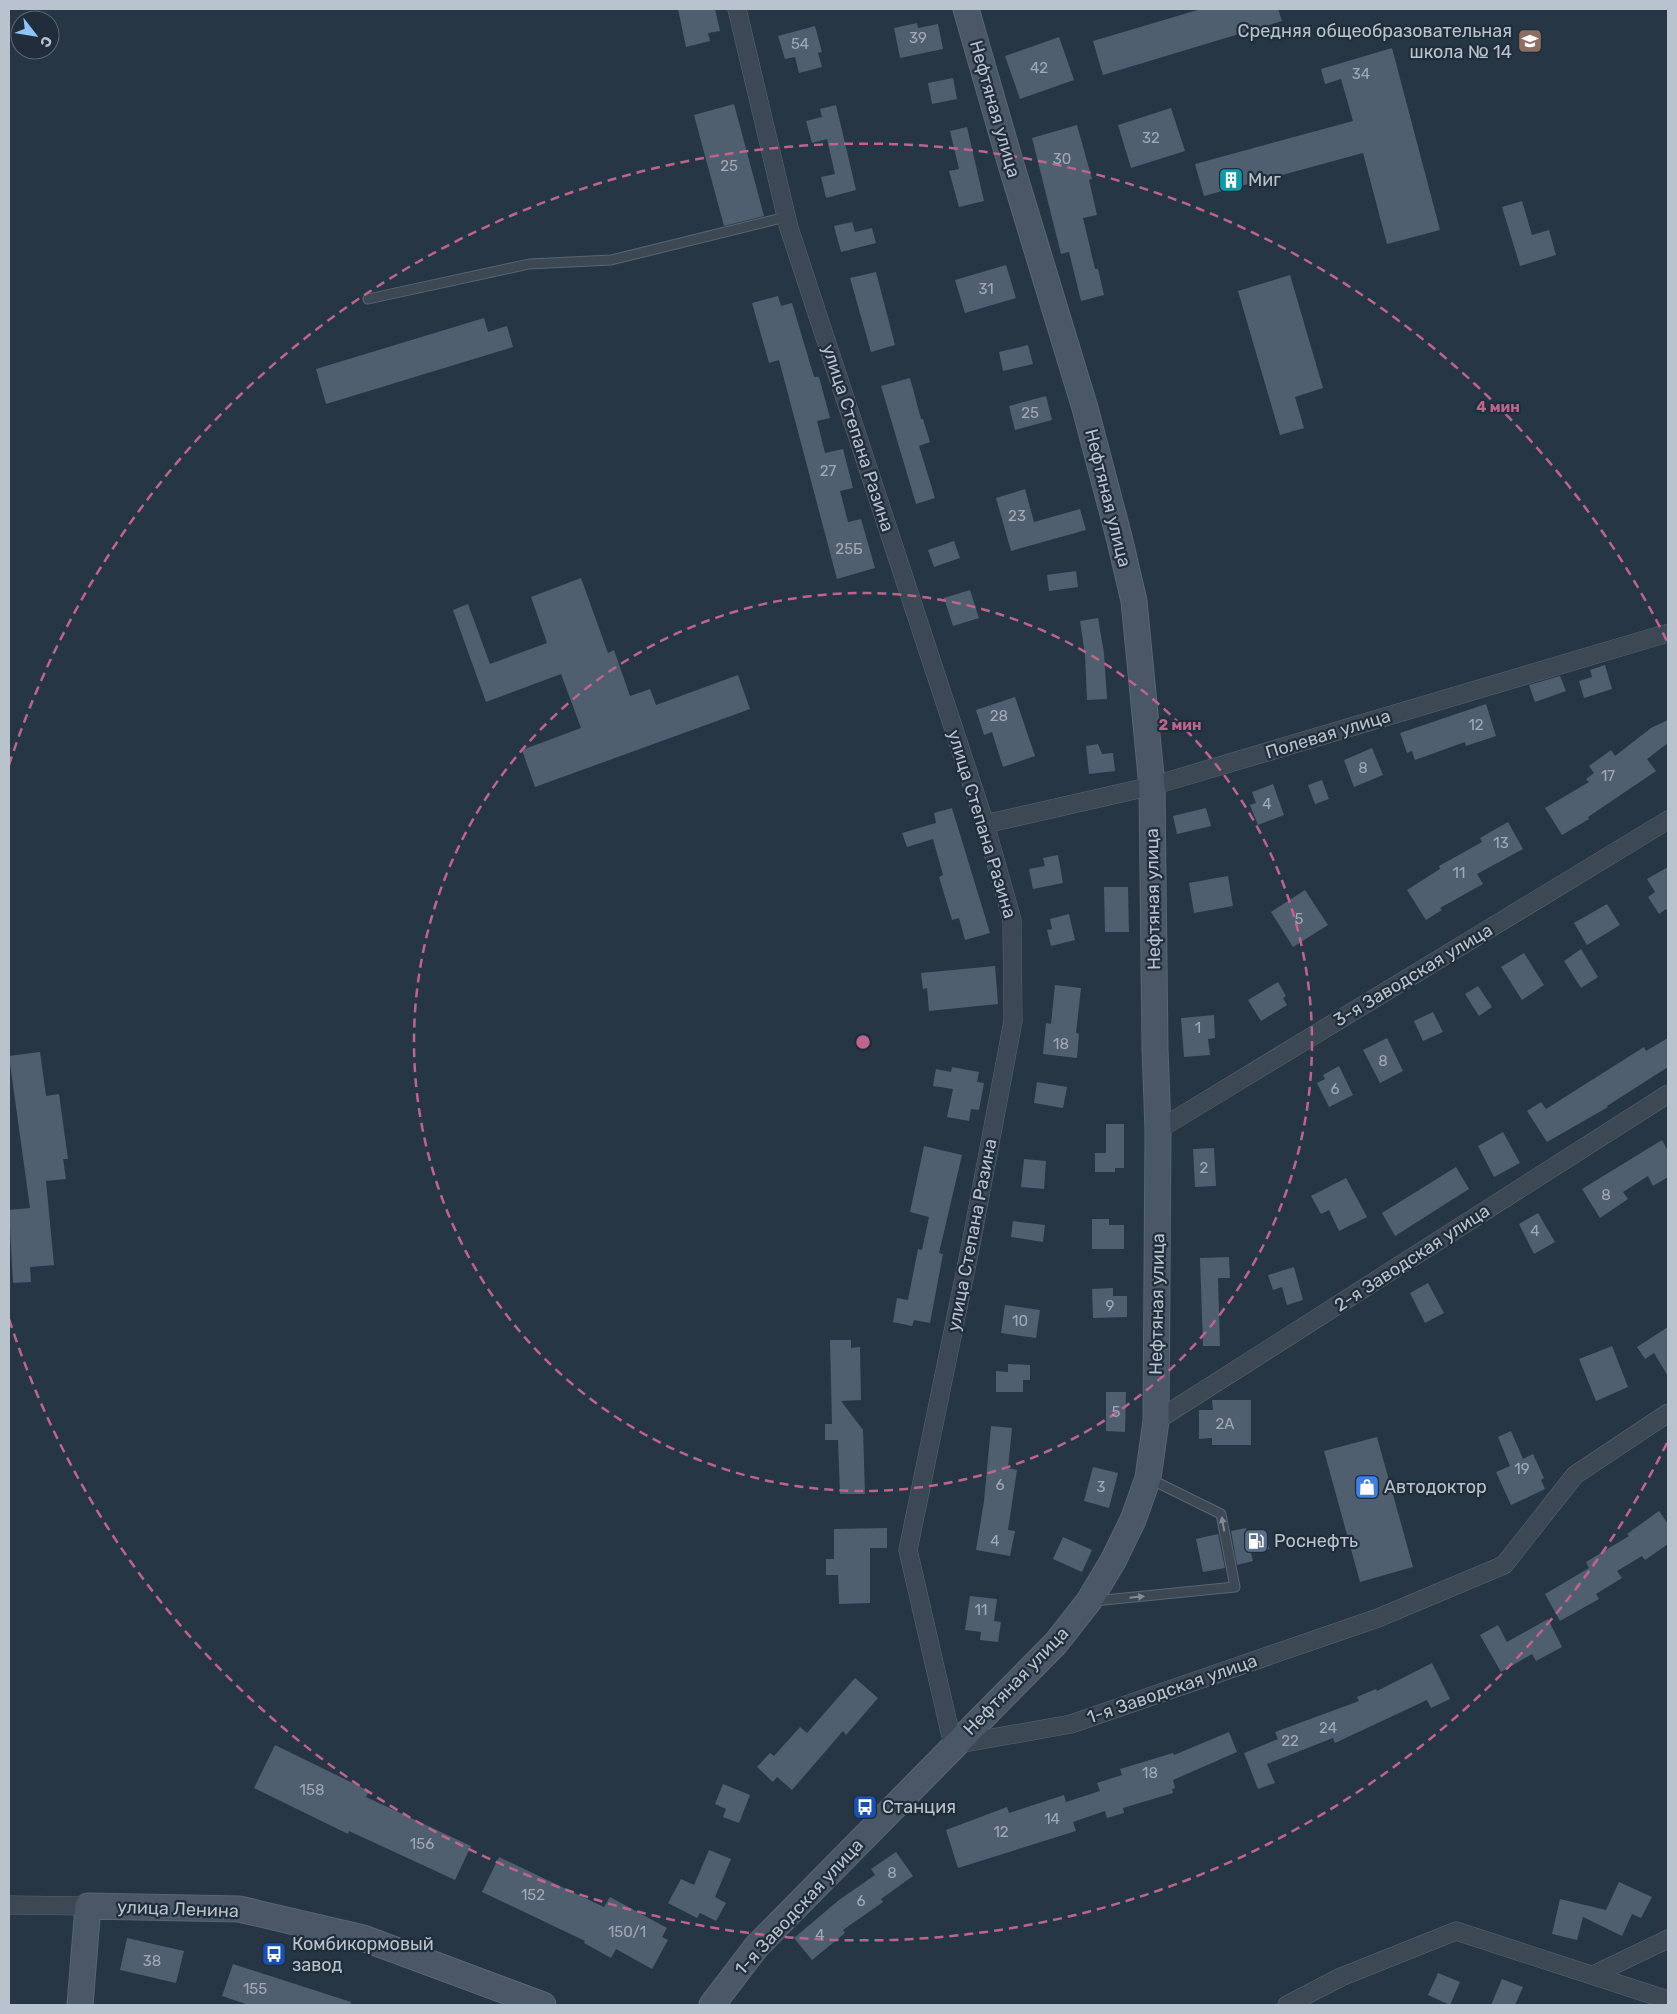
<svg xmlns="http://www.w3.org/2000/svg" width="1677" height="2014" font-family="Rubik,sans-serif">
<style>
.building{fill:#505f70}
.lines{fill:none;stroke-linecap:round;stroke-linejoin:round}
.service-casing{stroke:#5a6671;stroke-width:11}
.minor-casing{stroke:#5a6671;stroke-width:19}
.secondary-casing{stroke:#5a6671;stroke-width:27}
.service{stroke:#3c4854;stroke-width:9}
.minor{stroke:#3c4854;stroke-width:18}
.secondary{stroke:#4a5767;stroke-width:25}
.oneway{fill:#818c97}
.ring{fill:none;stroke:#be658e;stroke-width:2.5;stroke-dasharray:9 6}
.labels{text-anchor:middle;stroke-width:4.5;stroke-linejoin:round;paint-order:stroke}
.number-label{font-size:15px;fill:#9faab6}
.poi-label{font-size:18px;fill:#b9c3cd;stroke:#202d3a;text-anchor:start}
.street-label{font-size:18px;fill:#b9c3cd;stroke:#202d3a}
.centre{fill:#be658e;stroke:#202d3a;stroke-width:2.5}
.ring-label{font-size:15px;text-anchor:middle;font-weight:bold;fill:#be658e;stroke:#202d3a;stroke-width:4.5;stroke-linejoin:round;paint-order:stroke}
</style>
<rect width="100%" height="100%" fill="#273645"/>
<!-- building -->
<g class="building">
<polygon points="678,9 715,9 720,31 708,33 710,41 686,47"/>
<polygon points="1201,9 1278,9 1282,21 1103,75 1093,41"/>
<polygon points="917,23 918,28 938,24 943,49 900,58 894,28"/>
<polygon points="815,26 822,52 818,53 822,67 799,73 795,57 785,59 778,36"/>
<polygon points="1059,37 1074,80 1020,99 1005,56"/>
<polygon points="1392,48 1440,230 1387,244 1363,153 1204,196 1195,164 1353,121 1341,79 1325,84 1321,69"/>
<polygon points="953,78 957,99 932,104 928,83"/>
<polygon points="734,104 764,216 724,226 694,115"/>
<polygon points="836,105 856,190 826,198 821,177 835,174 827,139 812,143 806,121 822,117 820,109"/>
<polygon points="1171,108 1185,151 1131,168 1118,125"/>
<polygon points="1077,125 1092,179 1089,180 1097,215 1083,218 1095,269 1098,269 1104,295 1081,301 1069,252 1061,254 1032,138"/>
<polygon points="967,127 984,201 959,207 949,171 959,169 950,131"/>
<polygon points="1522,201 1532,235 1549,230 1556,255 1520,266 1502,207"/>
<polygon points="852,222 855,232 872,228 876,243 841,252 834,226"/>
<polygon points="1006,265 1016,298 965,313 955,280"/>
<polygon points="876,272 895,345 871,352 850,278"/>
<polygon points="1290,275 1323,388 1295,397 1304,428 1280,435 1238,291"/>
<polygon points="778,296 781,306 792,303 814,377 819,377 830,418 817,421 825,453 843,449 853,488 840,491 848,522 861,519 875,568 837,579 779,360 769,363 752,303"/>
<polygon points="484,318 488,332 507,326 513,347 326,404 316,369"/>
<polygon points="1028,345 1033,364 1003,371 999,352"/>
<polygon points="910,378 921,419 923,419 930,442 919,446 935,498 916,504 881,386"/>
<polygon points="1046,396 1052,420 1015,430 1009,406"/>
<polygon points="1025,489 1034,522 1080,509 1086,530 1011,551 996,498"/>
<polygon points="954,541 960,558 934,567 928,550"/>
<polygon points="1076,571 1078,587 1049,591 1047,575"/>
<polygon points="581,578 608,653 614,650 630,696 650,689 656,705 738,675 750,709 535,787 522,750 581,728 561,674 486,702 453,610 468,604 490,664 547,643 531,597"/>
<polygon points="970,590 979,618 953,626 944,598"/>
<polygon points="1098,618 1104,653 1107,699 1087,700 1085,655 1080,621"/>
<polygon points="1605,665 1612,689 1584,698 1579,681 1592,677 1590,670"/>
<polygon points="1560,676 1566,691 1535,702 1529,685"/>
<polygon points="1015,697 1035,756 1003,767 992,732 984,735 976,710"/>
<polygon points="1486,704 1496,736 1466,746 1465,742 1415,760 1412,751 1407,753 1400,733"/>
<polygon points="1668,720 1668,743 1647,759 1656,771 1588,817 1589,819 1562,835 1545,808 1589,782 1586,779 1594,773 1589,766 1611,750 1615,756 1651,728"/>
<polygon points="1098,744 1102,754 1113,753 1115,771 1089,774 1086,746"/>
<polygon points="1372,748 1383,775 1354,787 1344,760"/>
<polygon points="1322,780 1329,799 1315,804 1308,785"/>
<polygon points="1273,784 1284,815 1258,825 1250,805 1256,803 1252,792"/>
<polygon points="952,808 990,933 965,940 959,918 952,920 939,877 943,875 933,839 907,847 902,833 936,823 934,813"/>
<polygon points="1206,808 1211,826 1177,834 1173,816"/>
<polygon points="1508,822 1523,849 1477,874 1483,884 1440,908 1442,910 1426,920 1407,890 1440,869 1439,866 1482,842 1480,838"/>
<polygon points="1058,855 1063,883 1033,889 1029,869 1045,866 1043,858"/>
<polygon points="1668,867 1668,913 1666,909 1659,914 1648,897 1655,892 1647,879"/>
<polygon points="1228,876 1233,906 1194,913 1189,883"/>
<polygon points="1104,887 1128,887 1129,932 1105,932"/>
<polygon points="1305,890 1328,925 1293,947 1271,912"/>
<polygon points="1607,904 1620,925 1587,945 1574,923"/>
<polygon points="1069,914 1075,940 1051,946 1047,930 1052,929 1050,919"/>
<polygon points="1581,949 1598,977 1581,988 1564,961"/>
<polygon points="1524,953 1544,985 1522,1000 1501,967"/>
<polygon points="995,966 998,1004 929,1011 927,988 923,989 921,973"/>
<polygon points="1278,982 1286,996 1283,998 1287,1005 1261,1021 1248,1000"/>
<polygon points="1055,985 1081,988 1076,1033 1079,1034 1077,1058 1043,1054 1046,1023 1051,1024"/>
<polygon points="1478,986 1492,1007 1479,1016 1465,994"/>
<polygon points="1433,1012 1443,1032 1423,1041 1414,1021"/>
<polygon points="1214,1015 1215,1038 1208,1039 1210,1055 1184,1057 1181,1018"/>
<polygon points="1387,1038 1403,1071 1380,1083 1363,1050"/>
<polygon points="1668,1038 1668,1067 1607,1106 1608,1107 1547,1142 1527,1111 1541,1102 1546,1109 1644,1047 1646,1051"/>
<polygon points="40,1052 46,1096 59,1094 68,1159 63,1159 66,1179 46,1181 54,1265 30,1267 31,1282 13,1283 9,1210 30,1208 9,1056"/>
<polygon points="1339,1066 1353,1095 1329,1107 1317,1083 1325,1079 1323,1075"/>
<polygon points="952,1067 979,1072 977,1082 984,1083 979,1110 971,1109 969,1121 947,1117 953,1089 933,1086 936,1069 951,1072"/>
<polygon points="1037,1082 1067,1087 1063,1108 1034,1103"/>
<polygon points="1106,1124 1124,1124 1124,1168 1115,1168 1115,1172 1095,1172 1095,1153 1106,1153"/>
<polygon points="1503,1132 1520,1163 1494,1177 1478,1146"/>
<polygon points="1662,1140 1668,1151 1668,1177 1653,1186 1648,1176 1623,1192 1628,1199 1600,1218 1582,1189"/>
<polygon points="924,1146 962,1155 939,1253 943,1254 930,1323 914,1320 912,1326 893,1322 897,1298 908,1300 918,1249 922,1250 929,1217 910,1212"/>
<polygon points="1214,1148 1216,1186 1195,1187 1193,1149"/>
<polygon points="1024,1159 1046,1161 1044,1189 1021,1187"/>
<polygon points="1456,1167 1469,1189 1395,1236 1382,1213"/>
<polygon points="1346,1178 1367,1217 1339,1231 1329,1210 1321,1214 1311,1196"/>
<polygon points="1538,1213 1555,1242 1534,1254 1519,1224"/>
<polygon points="1092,1219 1109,1219 1109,1225 1124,1225 1124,1249 1092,1249"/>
<polygon points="1013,1221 1045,1225 1043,1242 1011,1237"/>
<polygon points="1229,1257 1230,1278 1218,1278 1220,1346 1203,1346 1200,1258"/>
<polygon points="1294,1267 1303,1300 1287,1305 1282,1287 1273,1290 1268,1275"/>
<polygon points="1428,1283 1444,1313 1425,1323 1410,1293"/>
<polygon points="1113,1288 1113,1296 1127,1296 1127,1317 1093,1318 1092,1289"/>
<polygon points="1005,1305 1040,1310 1036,1338 1001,1333"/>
<polygon points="1668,1327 1668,1376 1654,1353 1645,1359 1637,1347"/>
<polygon points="830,1340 851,1340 851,1348 860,1347 861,1400 841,1401 863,1430 865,1494 840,1494 838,1440 825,1440 825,1424 832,1424"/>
<polygon points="1612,1346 1628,1387 1596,1401 1579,1359"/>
<polygon points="1008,1364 1030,1365 1030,1380 1023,1380 1023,1392 996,1392 996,1371 1008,1372"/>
<polygon points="1106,1392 1126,1392 1125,1432 1106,1431"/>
<polygon points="1212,1400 1251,1400 1251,1445 1212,1445 1212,1438 1199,1439 1199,1410 1213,1410"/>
<polygon points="991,1426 1012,1428 1008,1468 1017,1470 1008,1530 1015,1531 1010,1556 976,1550 984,1501"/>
<polygon points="1511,1431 1523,1459 1533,1454 1544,1478 1541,1480 1545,1489 1511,1505 1496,1472 1510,1466 1498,1437"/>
<polygon points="1377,1437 1413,1567 1360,1582 1324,1451"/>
<polygon points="1093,1467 1118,1473 1109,1508 1084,1501"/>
<polygon points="1659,1511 1668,1524 1668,1544 1645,1560 1642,1556 1617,1571 1622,1578 1596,1594 1599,1599 1560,1621 1545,1594 1589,1568 1586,1562 1629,1536 1627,1534"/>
<polygon points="887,1528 887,1548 870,1548 870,1603 839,1604 838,1575 826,1575 826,1559 834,1559 834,1529"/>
<polygon points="1246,1528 1248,1535 1265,1531 1269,1549 1251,1553 1253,1561 1237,1565 1231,1531"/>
<polygon points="1218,1534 1225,1568 1203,1572 1196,1539"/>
<polygon points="1063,1537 1092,1550 1082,1572 1053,1559"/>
<polygon points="970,1596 997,1599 994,1621 1001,1622 998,1642 980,1640 981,1632 965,1630"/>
<polygon points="1548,1619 1562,1647 1536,1661 1532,1654 1501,1672 1480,1635 1498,1625 1507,1642"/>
<polygon points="1432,1663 1450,1699 1431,1708 1427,1700 1335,1743 1333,1738 1267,1764 1275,1783 1258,1789 1244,1753 1278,1739 1275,1732 1359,1701 1357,1697 1376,1689 1377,1691"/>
<polygon points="855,1678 878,1698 846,1735 843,1731 792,1790 777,1777 773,1782 757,1767 770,1753 774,1756 800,1727 807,1733"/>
<polygon points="1229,1732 1237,1752 1173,1780 1175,1788 1172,1789 1173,1793 1123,1808 1124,1813 1107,1818 1105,1811 1073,1822 1076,1831 958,1868 946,1830 1007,1807 1009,1813 1064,1795 1066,1802 1100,1791 1097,1783 1122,1775 1120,1769 1173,1753 1174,1755"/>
<polygon points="275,1745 369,1791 366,1797 471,1846 455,1880 349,1831 348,1834 254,1788"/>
<polygon points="723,1784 750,1795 739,1823 723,1817 726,1809 715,1804"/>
<polygon points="709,1850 731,1859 715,1897 726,1903 716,1921 700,1913 697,1918 668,1903 681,1879 694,1885"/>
<polygon points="896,1852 913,1876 881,1899 883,1902 843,1930 845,1933 812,1960 794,1938 839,1900 875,1875 871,1869"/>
<polygon points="499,1857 604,1907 610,1897 667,1928 662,1937 668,1940 652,1969 616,1949 611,1958 584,1943 585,1941 482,1892"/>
<polygon points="1619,1882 1652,1897 1641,1918 1632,1914 1622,1936 1583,1917 1577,1940 1552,1934 1560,1899 1606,1910"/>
<polygon points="127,1938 184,1951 176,1983 120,1970"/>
<polygon points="233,1964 351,2002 350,2005 249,2005 222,1996"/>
<polygon points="1438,1973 1460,1982 1450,2005 1428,1995"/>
<polygon points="1502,1979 1523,1987 1515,2005 1491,2005"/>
</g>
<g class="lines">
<defs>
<g id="service">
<polyline points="368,299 529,264 611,260 786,217"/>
<polyline points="1094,1601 1235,1587 1221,1514 1148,1478"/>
</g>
<g id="minor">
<polyline points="737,9 789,228 985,824 1012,920 1013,1021 970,1249 908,1550 953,1745 1071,1724 1378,1618 1504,1565 1575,1475 1668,1413"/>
<polyline points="985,824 1152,786 1668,633"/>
<polyline points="1158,1130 1668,820"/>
<polyline points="1156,1421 1668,1094"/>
<polyline points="9,1905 88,1906"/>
<polyline points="1593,1975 1668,1939"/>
<polyline points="1287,2005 1341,1977 1456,1931 1668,2000"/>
</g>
<g id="secondary">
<polyline points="80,2005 88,1906 239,1909 363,1938 543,2005"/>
<polyline points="712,2005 757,1946 1056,1643 1089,1601 1113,1561 1133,1520 1148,1478 1156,1421 1158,1130 1155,1048 1152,786 1134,601 1119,537 1085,408 1009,158 966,9"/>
</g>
</defs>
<!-- service casing -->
<use href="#service" class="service-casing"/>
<!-- minor casing -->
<use href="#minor" class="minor-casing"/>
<!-- secondary casing -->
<use href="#secondary" class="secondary-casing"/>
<!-- service -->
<use href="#service" class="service"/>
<!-- minor -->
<use href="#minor" class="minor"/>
<!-- secondary -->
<use href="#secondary" class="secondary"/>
</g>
<!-- one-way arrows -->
<defs><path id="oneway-solid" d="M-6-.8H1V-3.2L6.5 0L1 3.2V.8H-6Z" transform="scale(1.25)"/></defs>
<g class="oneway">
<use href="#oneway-solid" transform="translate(1223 1524) rotate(-100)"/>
<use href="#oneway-solid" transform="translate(1137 1597) rotate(-6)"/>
</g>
<!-- distance rings -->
<g class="ring">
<circle cx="863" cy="1042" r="449"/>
<path d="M1667 1443A898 898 0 0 1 9 1319M9 765A898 898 0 0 1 1667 641"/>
</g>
<!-- icons -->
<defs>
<symbol id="school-square" viewBox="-11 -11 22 22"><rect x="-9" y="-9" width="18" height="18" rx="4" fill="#8d6e63" stroke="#202d3a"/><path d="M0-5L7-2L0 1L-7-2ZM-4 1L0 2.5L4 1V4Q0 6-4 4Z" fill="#fff"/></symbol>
<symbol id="building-square" viewBox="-11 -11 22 22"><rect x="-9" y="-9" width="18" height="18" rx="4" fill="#0f9aa8" stroke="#202d3a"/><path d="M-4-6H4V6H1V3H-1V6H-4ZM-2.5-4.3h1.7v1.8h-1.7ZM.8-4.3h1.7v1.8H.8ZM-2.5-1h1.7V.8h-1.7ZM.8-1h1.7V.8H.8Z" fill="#fff"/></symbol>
<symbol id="shop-square" viewBox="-11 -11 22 22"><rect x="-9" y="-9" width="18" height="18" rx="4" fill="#3f7fe0" stroke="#202d3a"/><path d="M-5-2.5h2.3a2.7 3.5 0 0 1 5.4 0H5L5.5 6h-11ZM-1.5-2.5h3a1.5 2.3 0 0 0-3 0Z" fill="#fff"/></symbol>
<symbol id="fuel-square" viewBox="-11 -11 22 22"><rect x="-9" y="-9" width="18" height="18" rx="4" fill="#5c6f8a" stroke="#202d3a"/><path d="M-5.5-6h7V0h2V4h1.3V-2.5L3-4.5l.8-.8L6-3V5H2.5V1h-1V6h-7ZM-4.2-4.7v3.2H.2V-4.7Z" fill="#fff"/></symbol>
<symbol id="bus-square" viewBox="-11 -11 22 22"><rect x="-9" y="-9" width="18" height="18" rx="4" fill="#1a4fb4" stroke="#202d3a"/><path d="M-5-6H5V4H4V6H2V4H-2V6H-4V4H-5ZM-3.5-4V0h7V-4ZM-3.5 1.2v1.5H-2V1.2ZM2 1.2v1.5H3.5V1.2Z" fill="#fff"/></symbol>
</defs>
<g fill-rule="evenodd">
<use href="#school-square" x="1516" y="27" width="28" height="28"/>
<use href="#building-square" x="1217" y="166" width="28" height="28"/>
<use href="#shop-square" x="1353" y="1473" width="28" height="28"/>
<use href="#fuel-square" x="1242" y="1527" width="28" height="28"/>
<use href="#bus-square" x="851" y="1793" width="28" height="28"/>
<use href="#bus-square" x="260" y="1940" width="28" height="28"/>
</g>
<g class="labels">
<!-- number labels -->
<g class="number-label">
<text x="918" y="43">39</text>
<text x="800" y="49">54</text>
<text x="1039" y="73">42</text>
<text x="1361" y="79">34</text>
<text x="1151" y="143">32</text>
<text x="1062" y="164">30</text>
<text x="729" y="171">25</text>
<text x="986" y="294">31</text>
<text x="1030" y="418">25</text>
<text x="828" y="476">27</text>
<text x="1017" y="521">23</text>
<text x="849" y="554">25Б</text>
<text x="999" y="721">28</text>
<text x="1476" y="730">12</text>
<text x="1363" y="773">8</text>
<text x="1608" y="781">17</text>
<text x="1267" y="809">4</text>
<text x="1501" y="848">13</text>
<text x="1459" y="878">11</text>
<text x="1299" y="924">5</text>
<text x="1198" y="1033">1</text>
<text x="1061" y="1049">18</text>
<text x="1383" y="1066">8</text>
<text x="1335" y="1094">6</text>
<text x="1204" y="1173">2</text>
<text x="1606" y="1200">8</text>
<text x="1535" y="1236">4</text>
<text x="1110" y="1311">9</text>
<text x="1020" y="1326">10</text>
<text x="1116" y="1417">5</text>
<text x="1225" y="1429">2А</text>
<text x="1522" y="1474">19</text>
<text x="1000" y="1490">6</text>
<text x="1101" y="1492">3</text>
<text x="995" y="1546">4</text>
<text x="981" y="1615">11</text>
<text x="1328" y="1733">24</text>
<text x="1290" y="1746">22</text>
<text x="1150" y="1778">18</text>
<text x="312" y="1795">158</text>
<text x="1052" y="1824">14</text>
<text x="1001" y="1837">12</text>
<text x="422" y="1849">156</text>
<text x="892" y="1878">8</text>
<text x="533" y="1900">152</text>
<text x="861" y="1906">6</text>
<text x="627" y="1937">150/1</text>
<text x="820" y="1940">4</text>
<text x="152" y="1966">38</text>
<text x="255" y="1994">155</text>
</g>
<!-- poi labels -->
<g class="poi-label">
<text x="1512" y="37" text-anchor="end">Средняя общеобразовательная<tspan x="1512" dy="21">школа № 14</tspan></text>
<text x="1248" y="186">Миг</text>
<text x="1384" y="1493">Автодоктор</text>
<text x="1274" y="1547">Роснефть</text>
<text x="882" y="1813">Станция</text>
<text x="292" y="1950">Комбикормовый<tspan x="292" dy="21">завод</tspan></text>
</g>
<!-- street labels -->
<g class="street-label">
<text transform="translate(995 109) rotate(74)" y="6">Нефтяная улица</text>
<text transform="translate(858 438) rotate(72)" y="6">улица Степана Разина</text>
<text transform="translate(1108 498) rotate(76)" y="6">Нефтяная улица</text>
<text transform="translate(1328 734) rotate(-17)" y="6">Полевая улица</text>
<text transform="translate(982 824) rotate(73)" y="6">улица Степана Разина</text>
<text transform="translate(1153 899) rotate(-91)" y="6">Нефтяная улица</text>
<text transform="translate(1413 975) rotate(-31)" y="6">3-я Заводская улица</text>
<text transform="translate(972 1235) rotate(-79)" y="6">улица Степана Разина</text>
<text transform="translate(1412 1258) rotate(-33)" y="6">2-я Заводская улица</text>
<text transform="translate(1157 1304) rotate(-89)" y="6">Нефтяная улица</text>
<text transform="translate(1016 1681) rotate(-46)" y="6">Нефтяная улица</text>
<text transform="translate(1172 1689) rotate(-19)" y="6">1-я Заводская улица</text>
<text transform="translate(799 1907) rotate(-47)" y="6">1-я Заводская улица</text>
<text transform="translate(178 1909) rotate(2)" y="6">улица Ленина</text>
</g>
</g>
<circle cx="863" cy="1042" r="8" class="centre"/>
<g class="ring-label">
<text x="1498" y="412">4 мин</text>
<text x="1180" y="730">2 мин</text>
</g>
<!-- border -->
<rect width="1677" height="2014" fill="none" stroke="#b9c3cd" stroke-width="20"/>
<!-- north arrow -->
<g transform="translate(35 35) rotate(121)"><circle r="24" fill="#202d3a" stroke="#5d6975"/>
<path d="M0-4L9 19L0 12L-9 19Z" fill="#92c2fa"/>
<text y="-8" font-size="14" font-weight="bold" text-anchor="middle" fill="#b9c3cd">С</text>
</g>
</svg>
